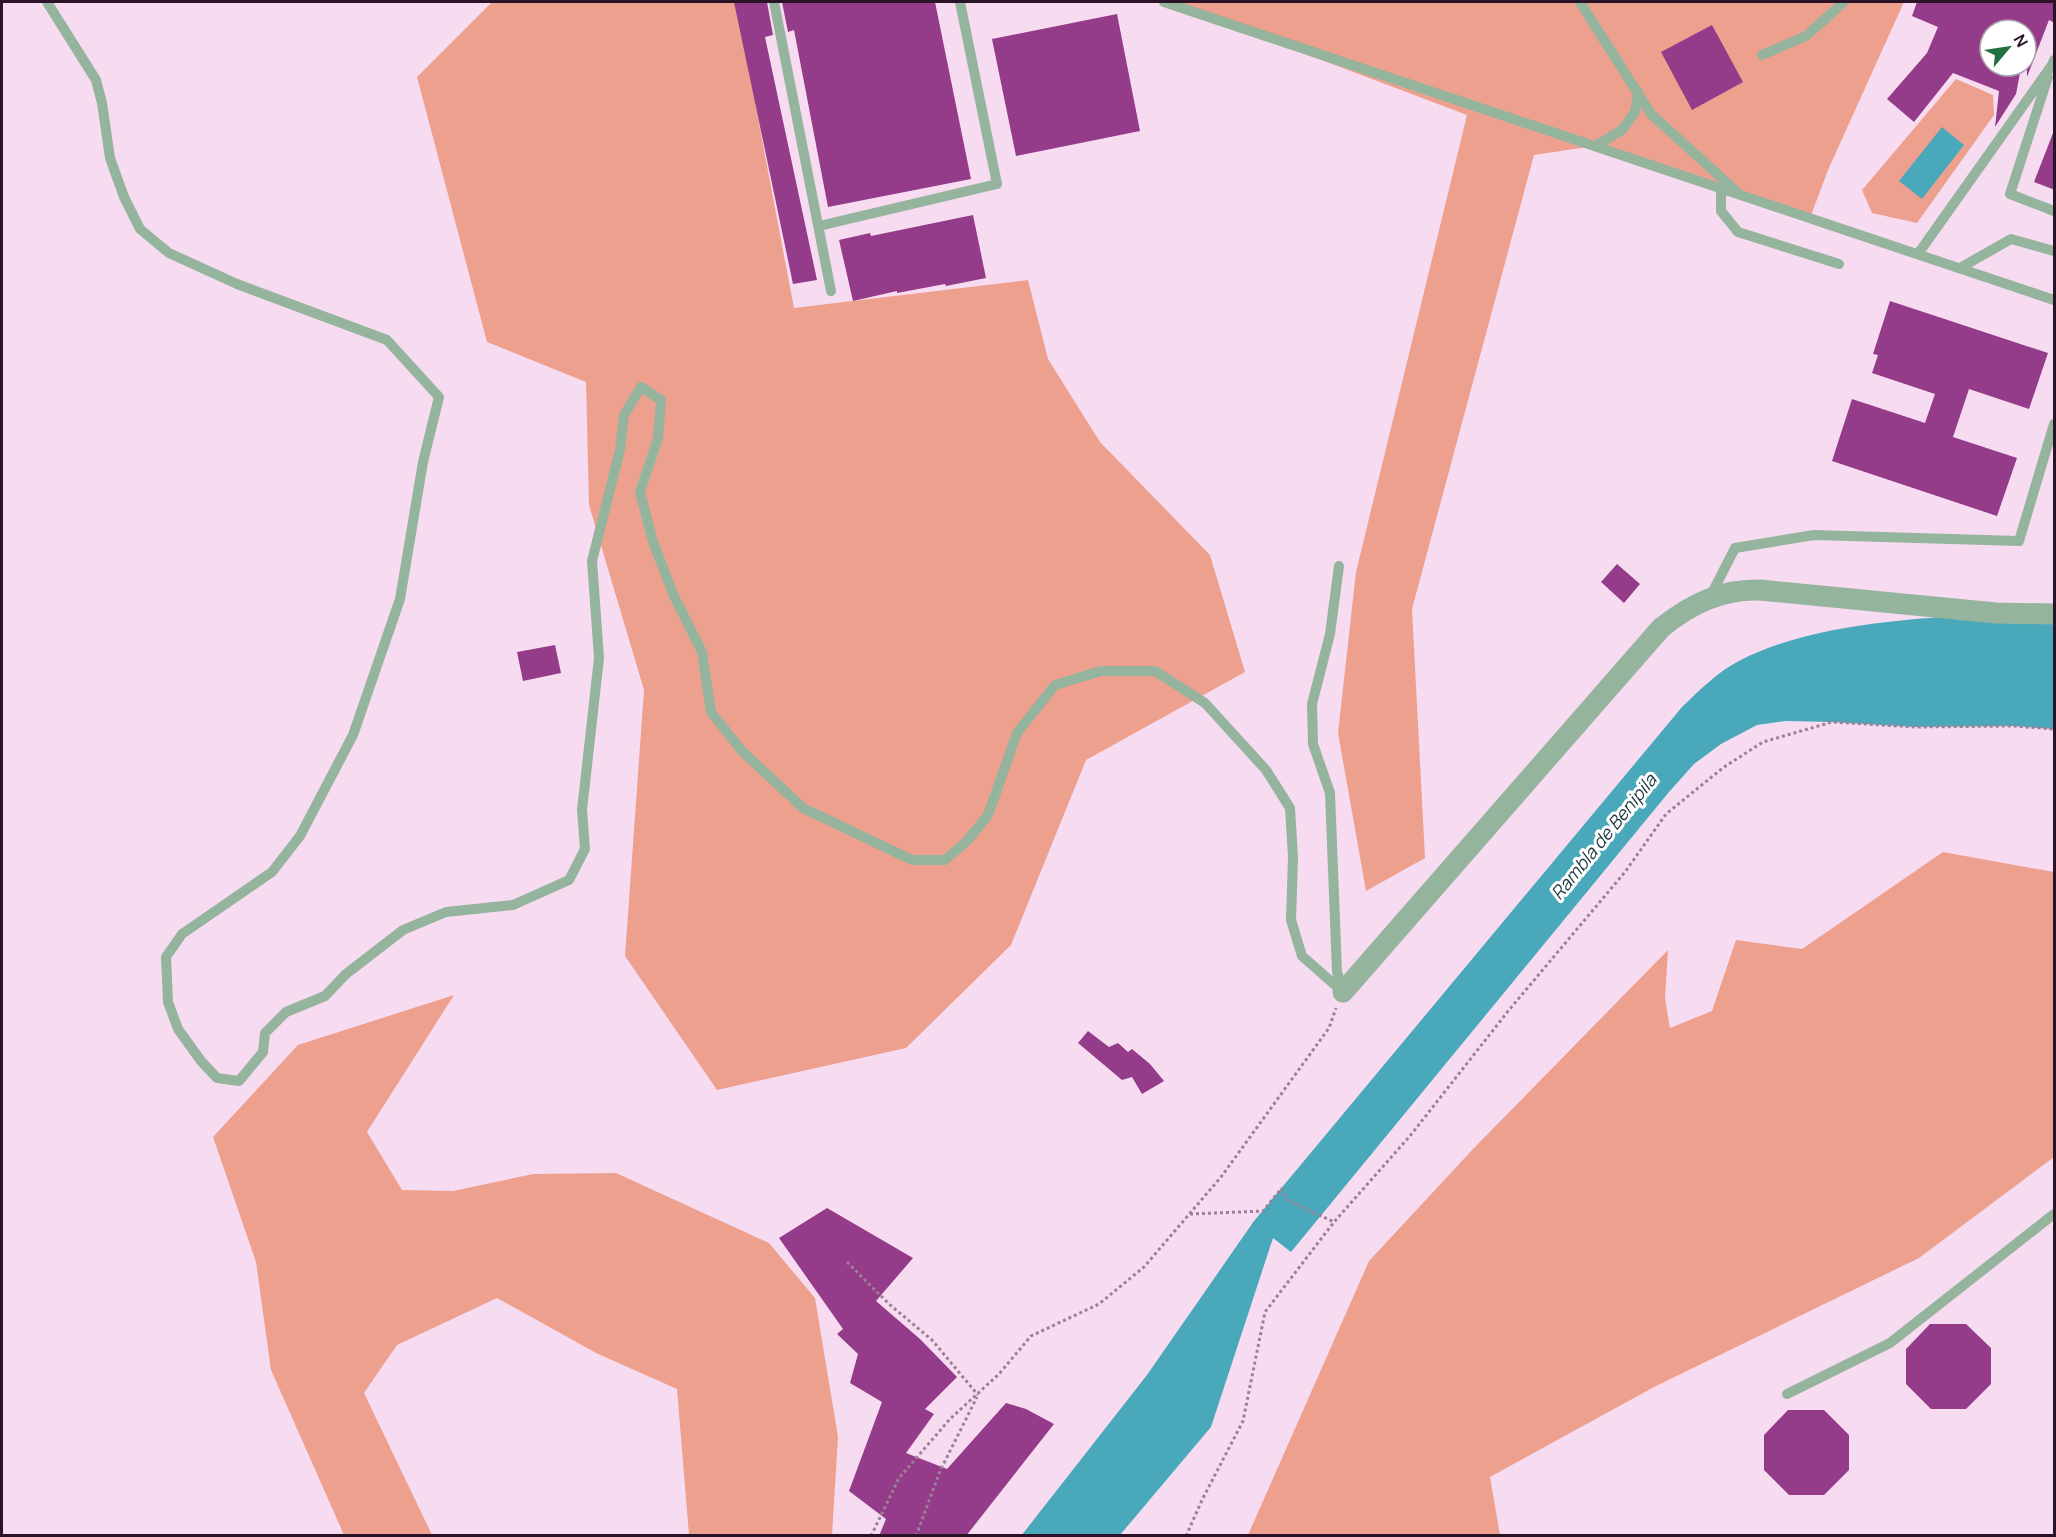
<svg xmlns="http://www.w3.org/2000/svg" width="2056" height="1537" font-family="Manrope,sans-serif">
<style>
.green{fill:#eea08f}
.water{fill:#4aa8bb}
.building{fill:#943b89}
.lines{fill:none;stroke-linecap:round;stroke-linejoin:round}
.path{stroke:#9b8196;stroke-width:3;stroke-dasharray:3 3;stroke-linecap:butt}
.service{stroke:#95b49d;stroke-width:10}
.minor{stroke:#95b49d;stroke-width:21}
.labels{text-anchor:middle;stroke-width:6;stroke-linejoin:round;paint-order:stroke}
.water-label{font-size:18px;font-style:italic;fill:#1b383e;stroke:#fff}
</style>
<rect width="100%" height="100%" fill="#f7dcf1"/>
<!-- green -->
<g class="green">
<polygon points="492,2 736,2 794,308 1028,280 1048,359 1100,442 1210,555 1245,672 1086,760 1011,945 906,1048 717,1090 625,956 644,690 589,505 586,382 487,342 417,77"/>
<polygon points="1170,2 1904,2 1828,170 1810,218 1595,146 1534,155 1412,609 1425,858 1366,891 1338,733 1356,572 1467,115 1176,5"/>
<polygon points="1956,79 1993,95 1994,115 1917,223 1872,213 1862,190"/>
<polygon points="1943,852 2054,872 2054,1157 1919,1258 1656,1386 1490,1477 1500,1535 1248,1535 1369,1261 1474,1148 1668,950 1665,999 1670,1028 1712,1011 1736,940 1802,949"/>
<polygon points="454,995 367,1132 402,1190 453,1191 533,1174 616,1173 769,1243 815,1298 838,1437 832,1535 689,1535 677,1389 596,1353 497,1298 397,1345 364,1393 432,1535 344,1535 271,1370 256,1262 213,1137 298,1045"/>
</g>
<!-- water -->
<g class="water">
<polygon points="1942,127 1964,145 1922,199 1899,181"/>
<path d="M1996 613 2054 614V729L2012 726 1915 727 1832 722 1786 721 1757 725 1721 744 1694 764 1669 792 1291 1252 1273 1238 1211 1427 1120 1535 1021 1536 1147 1375 1254 1221 1682 707C1699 691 1717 672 1739 661 1811 623 1915 619 1996 613Z"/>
</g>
<!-- building -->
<g class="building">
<polygon points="734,2 767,2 773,35 765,37 817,280 793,284"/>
<polygon points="782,2 935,2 971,179 828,207 794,30 788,32"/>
<polygon points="1917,2 2055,2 2055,23 2049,20 2027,77 2026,30 1990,30 1990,66 2004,66 2020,73 2016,94 1995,127 1999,91 1953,73 1914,122 1887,99 1927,53 1938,27 1912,16"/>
<polygon points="1117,14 1140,131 1016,156 992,39"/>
<polygon points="1712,25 1743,82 1692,110 1661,52"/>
<polygon points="2053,133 2055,133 2055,190 2034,182"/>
<polygon points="973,215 986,278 946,286 945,284 897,293 897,291 853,301 839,240 870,233 871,236"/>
<polygon points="1890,301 2048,353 2029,409 1969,389 1953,437 2017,458 1997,516 1832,461 1852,399 1925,423 1935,394 1872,373 1878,355 1873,354"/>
<polygon points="1617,564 1640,584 1624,603 1601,582"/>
<polygon points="555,645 561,673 523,681 517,652"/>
<polygon points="1088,1031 1109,1047 1118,1043 1128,1052 1132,1049 1150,1064 1164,1081 1142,1094 1132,1077 1122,1080 1078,1043"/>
<polygon points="827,1208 913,1258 876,1301 920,1339 957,1377 925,1409 934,1414 906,1453 947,1469 1006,1403 1026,1409 1054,1424 966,1536 879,1536 886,1519 849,1491 882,1402 850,1383 858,1354 837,1334 843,1329 779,1238"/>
<polygon points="1930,1324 1966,1324 1991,1348 1991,1384 1966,1409 1931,1409 1906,1384 1906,1349"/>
<polygon points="1788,1410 1824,1410 1849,1435 1849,1470 1824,1495 1789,1495 1764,1470 1764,1435"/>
</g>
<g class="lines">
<!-- path -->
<g class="path">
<polyline points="1282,1188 1287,1200 1334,1222"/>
<polyline points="1190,1214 1263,1211 1282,1188"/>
<polyline points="847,1262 889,1304 932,1340 978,1395"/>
<polyline points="871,1536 899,1478 950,1419 999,1374 1031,1336 1099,1304 1144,1267 1221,1177 1329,1028 1336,1008"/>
<polyline points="916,1536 940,1471 977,1397"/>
<polyline points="1186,1536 1202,1500 1243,1421 1265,1312 1334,1222 1410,1136 1509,1010 1625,872 1666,814 1724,767 1763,742 1832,722 1915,727 2013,726 2054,729"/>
</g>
<!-- service -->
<g class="service">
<polyline points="47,2 96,80 102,103 110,158 124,197 140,229 169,253 237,284 387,340 439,397 423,462 400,599 353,735 300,836 272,872 182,934 166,957 168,1002 178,1029 201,1061 217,1078 239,1081 263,1052 265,1033 286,1012 325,996 346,974 403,930 446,912 513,905 569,880 585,849 582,810 599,658 592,561 620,450 624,415 641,387 661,400 658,438 640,492 653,542 674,596 702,652 711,712 742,751 803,808 912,860 945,860 967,841 988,815 1017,733 1055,685 1101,671 1155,671 1205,703 1266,770 1290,808 1293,857 1291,920 1302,956 1343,992"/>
<polyline points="774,2 831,291"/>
<polyline points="1164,2 2054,300"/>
<polyline points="1580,2 1651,114 1737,192"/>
<polyline points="1762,55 1806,36 1844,2"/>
<polyline points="2048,77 2010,194 2054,211"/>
<polyline points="1595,146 1622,130 1635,112 1638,92"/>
<polyline points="1721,188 1721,211 1738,232 1839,264"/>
<polyline points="819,226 997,184 960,2"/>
<polyline points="1918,254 2052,65 2054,60"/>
<polyline points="1960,268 2011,239 2054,251"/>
<polyline points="1339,566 1330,634 1312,704 1313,744 1330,793 1337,972 1343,992"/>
<polyline points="1710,597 1735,548 1814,535 2019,541 2054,424"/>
<polyline points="1787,1394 1890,1343 2054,1214"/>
</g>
<!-- minor -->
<path class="minor" d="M1343 992 1661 628C1691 604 1721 589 1760 590L1996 613 2054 614"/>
</g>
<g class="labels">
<!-- water labels -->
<g class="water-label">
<text transform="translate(1604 837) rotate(-51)" y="6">Rambla de Benipila</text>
</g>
</g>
<!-- border -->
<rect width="2056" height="1537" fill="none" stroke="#2a1227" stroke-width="6"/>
<!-- north arrow -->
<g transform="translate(2008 48) rotate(61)"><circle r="28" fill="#ffffff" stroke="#aaa0a9" stroke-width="1.5"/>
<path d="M0-4.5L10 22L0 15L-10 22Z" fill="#207040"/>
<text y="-9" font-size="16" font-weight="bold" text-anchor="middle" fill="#2a1227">N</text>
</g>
</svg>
